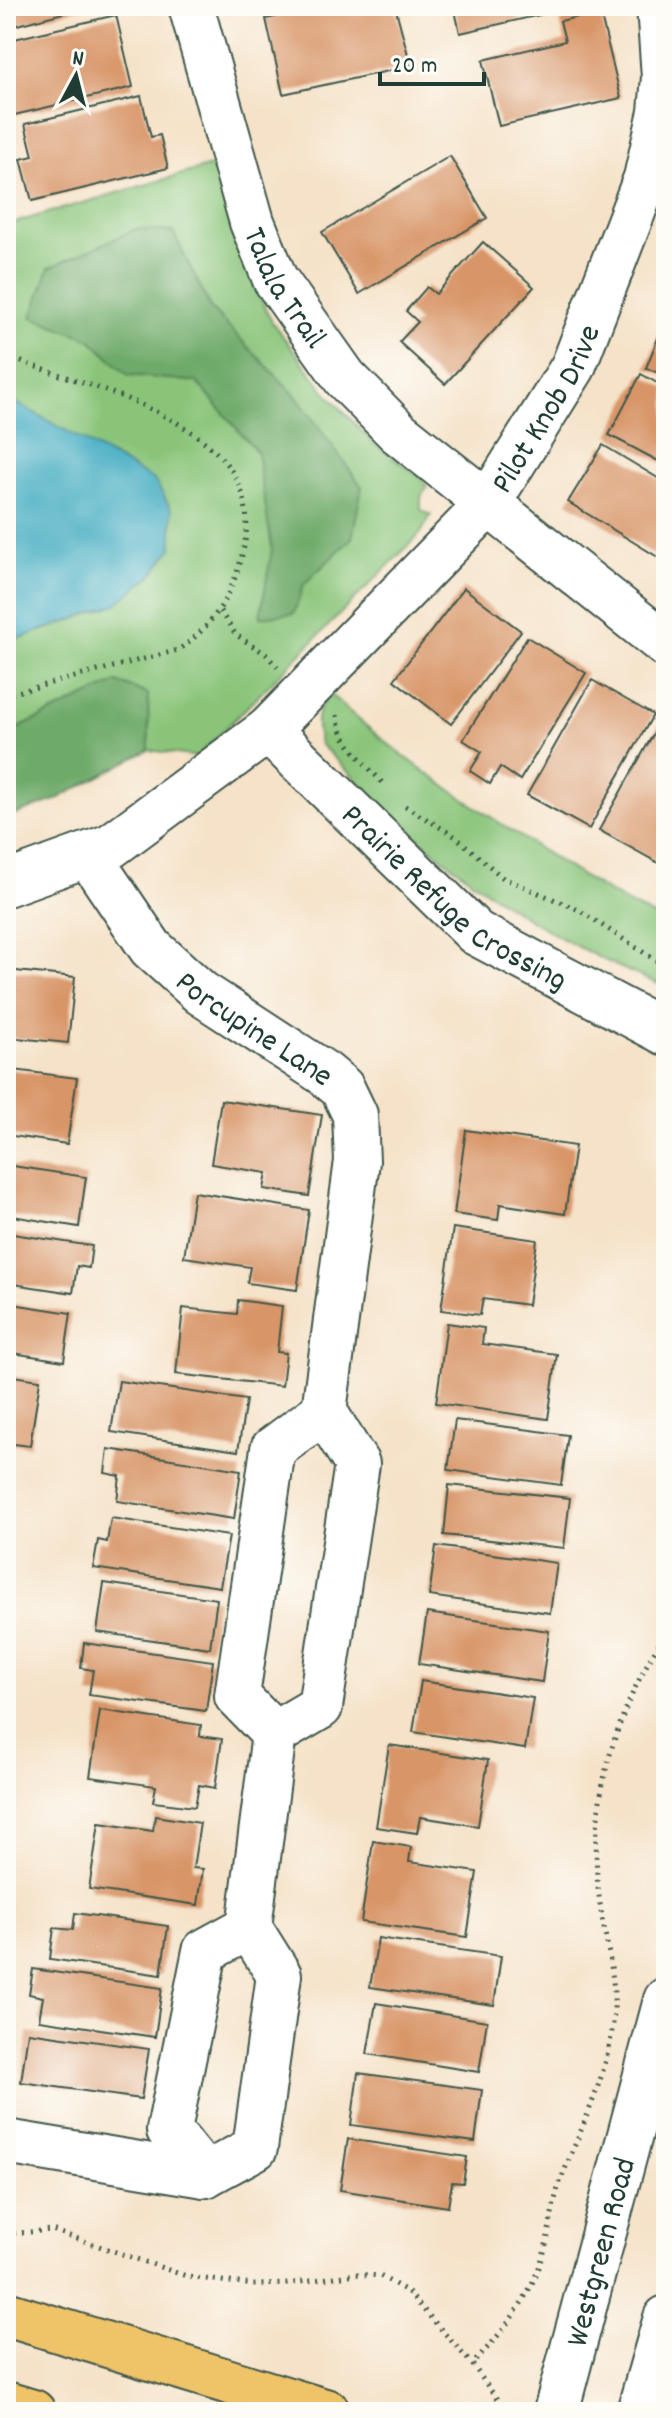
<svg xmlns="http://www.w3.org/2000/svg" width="672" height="2418" font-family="Dekko,sans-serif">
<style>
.green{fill:#89c479;stroke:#548056;stroke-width:2}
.forest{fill:#6eaa69;stroke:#46744e;stroke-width:2}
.water{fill:#43acc2;stroke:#31747b;stroke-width:2}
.building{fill:#d89568}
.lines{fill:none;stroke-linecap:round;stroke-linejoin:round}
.minor-casing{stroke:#3f564a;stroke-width:48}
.major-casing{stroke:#3f564a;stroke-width:48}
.path{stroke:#3f564a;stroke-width:5;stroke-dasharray:2 6;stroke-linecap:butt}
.minor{stroke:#fff;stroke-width:44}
.major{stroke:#efc469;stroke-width:44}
.labels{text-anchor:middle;stroke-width:7;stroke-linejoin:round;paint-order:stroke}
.street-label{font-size:32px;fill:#1f3d34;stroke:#fdfcf7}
</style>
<rect width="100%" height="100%" fill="#fdfcf7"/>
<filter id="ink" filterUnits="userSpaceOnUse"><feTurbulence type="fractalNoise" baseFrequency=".0125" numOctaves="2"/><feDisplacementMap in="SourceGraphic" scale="16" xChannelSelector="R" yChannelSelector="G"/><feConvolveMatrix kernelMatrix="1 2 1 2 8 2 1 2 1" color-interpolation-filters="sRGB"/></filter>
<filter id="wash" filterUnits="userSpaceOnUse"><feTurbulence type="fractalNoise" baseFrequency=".006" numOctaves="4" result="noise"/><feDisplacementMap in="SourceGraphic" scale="32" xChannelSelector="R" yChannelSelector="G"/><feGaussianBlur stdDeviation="1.8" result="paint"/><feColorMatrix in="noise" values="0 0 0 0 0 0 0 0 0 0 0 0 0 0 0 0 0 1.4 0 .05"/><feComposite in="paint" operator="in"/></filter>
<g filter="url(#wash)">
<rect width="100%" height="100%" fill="#f5e2c8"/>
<!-- green -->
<g class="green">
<path d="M214 165 241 258 272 322 330 397 374 444 420 476 427 487 421 497V510L431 515 421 533 197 757 149 750 148 694 117 682 6 734V643C78 617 123 612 172 548L154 480 6 397V225Z"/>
<path d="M329 693C389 750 460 797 529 842 574 871 617 901 666 921V987C576 952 490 900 417 837 383 808 352 775 320 744 314 722 316 710 329 693Z"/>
</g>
<!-- forest -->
<g class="forest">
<polygon points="136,229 173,232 211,309 296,396 362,487 352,538 304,584 294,613 260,617 272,549 257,452 197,382 128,375 90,339 32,317 49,268"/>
<polygon points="117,682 148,694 149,750 55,800 6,818 6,734"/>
</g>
<!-- water -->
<polygon class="water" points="6,397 154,480 172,510 172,548 151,576 116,604 6,643"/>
<g id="blocks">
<!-- building -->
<g class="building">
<polygon points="6,6 86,6 86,7 6,28"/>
<polygon points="325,6 395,6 411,66 283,94 266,19"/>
<polygon points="454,6 575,6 575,7 460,33"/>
<polygon points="600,12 621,98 499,126 483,60 565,41 560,21"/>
<polygon points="116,15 133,87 6,117 6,41"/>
<polygon points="141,96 151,137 160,135 168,168 32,201 21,159 33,156 25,124"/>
<polygon points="450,156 487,218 359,294 322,232"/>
<polygon points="483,242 534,287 445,384 399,342 418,322 406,311 427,287 436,294"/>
<polygon points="666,318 666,376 646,368"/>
<polygon points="641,374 666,388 666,465 609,435"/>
<polygon points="603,445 666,483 666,562 568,502"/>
<polygon points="464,588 521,631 451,724 394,680"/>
<polygon points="527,637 586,673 520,780 500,767 490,784 470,771 482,752 463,740"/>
<polygon points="592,680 653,715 589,829 527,795"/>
<polygon points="659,724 666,728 666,859 662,865 599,830"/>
<polygon points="6,970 75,977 68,1043 6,1037"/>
<polygon points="6,1069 77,1078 67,1144 6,1135"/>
<polygon points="221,1100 322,1115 309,1196 264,1189 267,1173 211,1164"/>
<polygon points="466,1130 575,1146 565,1214 500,1204 498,1220 454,1214"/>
<polygon points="6,1165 86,1177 79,1227 6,1215"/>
<polygon points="194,1192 309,1210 297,1290 247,1283 250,1267 184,1257"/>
<polygon points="453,1228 537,1240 528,1305 483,1299 480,1315 441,1310"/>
<polygon points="6,1233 92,1246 89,1268 77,1266 73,1293 6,1283"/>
<polygon points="238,1300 282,1306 277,1352 286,1353 282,1386 176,1374 183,1308 237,1314"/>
<polygon points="6,1303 71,1313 64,1361 6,1352"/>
<polygon points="447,1323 484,1328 482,1344 557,1354 548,1419 436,1403"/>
<polygon points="6,1375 40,1380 30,1446 6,1443"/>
<polygon points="119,1381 246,1400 238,1451 111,1432"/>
<polygon points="455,1420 568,1435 561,1485 448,1470"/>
<polygon points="108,1449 241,1470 234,1519 117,1501 120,1476 105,1473"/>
<polygon points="449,1485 570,1498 564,1548 444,1535"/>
<polygon points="111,1518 229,1536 220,1587 93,1568 98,1540 107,1542"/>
<polygon points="436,1546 557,1563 550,1613 429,1596"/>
<polygon points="104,1583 217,1599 210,1648 97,1632"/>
<polygon points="427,1613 549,1631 542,1682 419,1664"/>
<polygon points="84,1643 213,1661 206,1711 89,1695 93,1670 81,1668"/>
<polygon points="421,1681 533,1698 525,1749 413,1732"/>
<polygon points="100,1710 201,1725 200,1736 222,1739 215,1788 199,1785 195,1807 153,1802 156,1786 90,1777"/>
<polygon points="389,1745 488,1760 478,1826 420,1817 417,1833 376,1827"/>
<polygon points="155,1816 200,1823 193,1868 203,1869 198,1905 89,1889 99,1823 153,1831"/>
<polygon points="373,1841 411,1847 409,1862 477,1872 467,1937 361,1922"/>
<polygon points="75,1913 168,1926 161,1975 50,1959 54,1928 73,1930"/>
<polygon points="378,1938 501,1956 494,2005 370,1987"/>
<polygon points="33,1969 162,1988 155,2037 39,2020 43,1997 29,1994"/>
<polygon points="376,2003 487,2021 479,2072 367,2054"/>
<polygon points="28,2032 149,2049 141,2099 21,2082"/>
<polygon points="358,2073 482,2090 475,2142 351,2125"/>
<polygon points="348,2139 467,2157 463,2183 452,2182 448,2207 340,2190"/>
</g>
</g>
</g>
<g filter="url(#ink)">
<use href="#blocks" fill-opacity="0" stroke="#3f564a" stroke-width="2"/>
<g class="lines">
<defs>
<g id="minor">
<path id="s1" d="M191 6 252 222 275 279 345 378 398 432 666 645"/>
<path id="s2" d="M268 730 476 933 666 1033"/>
<path id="s3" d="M88 855 151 948 201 993 324 1073 342 1088 355 1115 357 1161 324 1411 357 1464 320 1707 274 1734"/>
<path id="s4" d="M6 884 111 846 268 730 487 505 573 367 646 178 661 112 664 77 659 6"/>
<polyline points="274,1734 237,1696 273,1449 324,1411"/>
<polyline points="6,2142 205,2175"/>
<polyline points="205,2175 255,2148 279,1975 249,1927 274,1734"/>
<polyline points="205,2175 169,2130 205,1951 249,1927"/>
<path id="s5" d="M556 2412 666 2000"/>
<polyline points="639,2412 666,2318"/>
</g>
<g id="major">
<polyline points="6,2314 328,2412"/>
<polyline points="6,2404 33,2412"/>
</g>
</defs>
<!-- minor casing -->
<use href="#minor" class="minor-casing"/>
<!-- major casing -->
<use href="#major" class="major-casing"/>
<!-- path -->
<g class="path">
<path d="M6 356C92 390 275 423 243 551 233 593 215 625 178 650L6 695"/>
<polyline points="220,611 236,635 266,654 278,668"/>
<path d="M337 715C341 744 366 763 384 785"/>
<polyline points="405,806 456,837 503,878 577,909 666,967"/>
<polyline points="6,2234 52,2230 189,2277 253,2285 287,2284 356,2274 380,2276 407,2291 472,2364"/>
<path d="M506 2412 472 2364C501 2335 529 2299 542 2259 551 2232 551 2204 562 2177 583 2123 611 2069 614 2010 616 1973 603 1933 599 1896 587 1800 615 1713 666 1632"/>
</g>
<!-- minor -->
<use href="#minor" class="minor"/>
<!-- major -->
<use href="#major" class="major"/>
</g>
</g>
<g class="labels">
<!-- street labels -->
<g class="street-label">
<text dy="11" stroke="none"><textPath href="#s1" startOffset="298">Talala Trail</textPath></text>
<text dy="11" stroke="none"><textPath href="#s4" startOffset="734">Pilot Knob Drive</textPath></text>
<text dy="11" stroke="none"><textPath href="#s2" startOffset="252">Prairie Refuge Crossing</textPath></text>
<text dy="11" stroke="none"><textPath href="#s3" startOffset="244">Porcupine Lane</textPath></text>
<text dy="11" stroke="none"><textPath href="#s5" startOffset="166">Westgreen Road</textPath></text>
</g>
</g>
<!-- margin -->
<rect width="672" height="2418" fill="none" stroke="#fdfcf7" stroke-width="32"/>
<!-- north arrow -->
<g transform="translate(76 76) rotate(7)" stroke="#fdfcf7" stroke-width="6" paint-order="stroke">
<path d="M0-6L14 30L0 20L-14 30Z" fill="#1f3d34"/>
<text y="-12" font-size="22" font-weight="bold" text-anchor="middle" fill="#1f3d34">N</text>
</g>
<!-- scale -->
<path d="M380 72v12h104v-12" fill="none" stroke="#1f3d34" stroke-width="4"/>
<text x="392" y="72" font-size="24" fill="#1f3d34" stroke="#fdfcf7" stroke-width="6" paint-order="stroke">20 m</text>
</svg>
